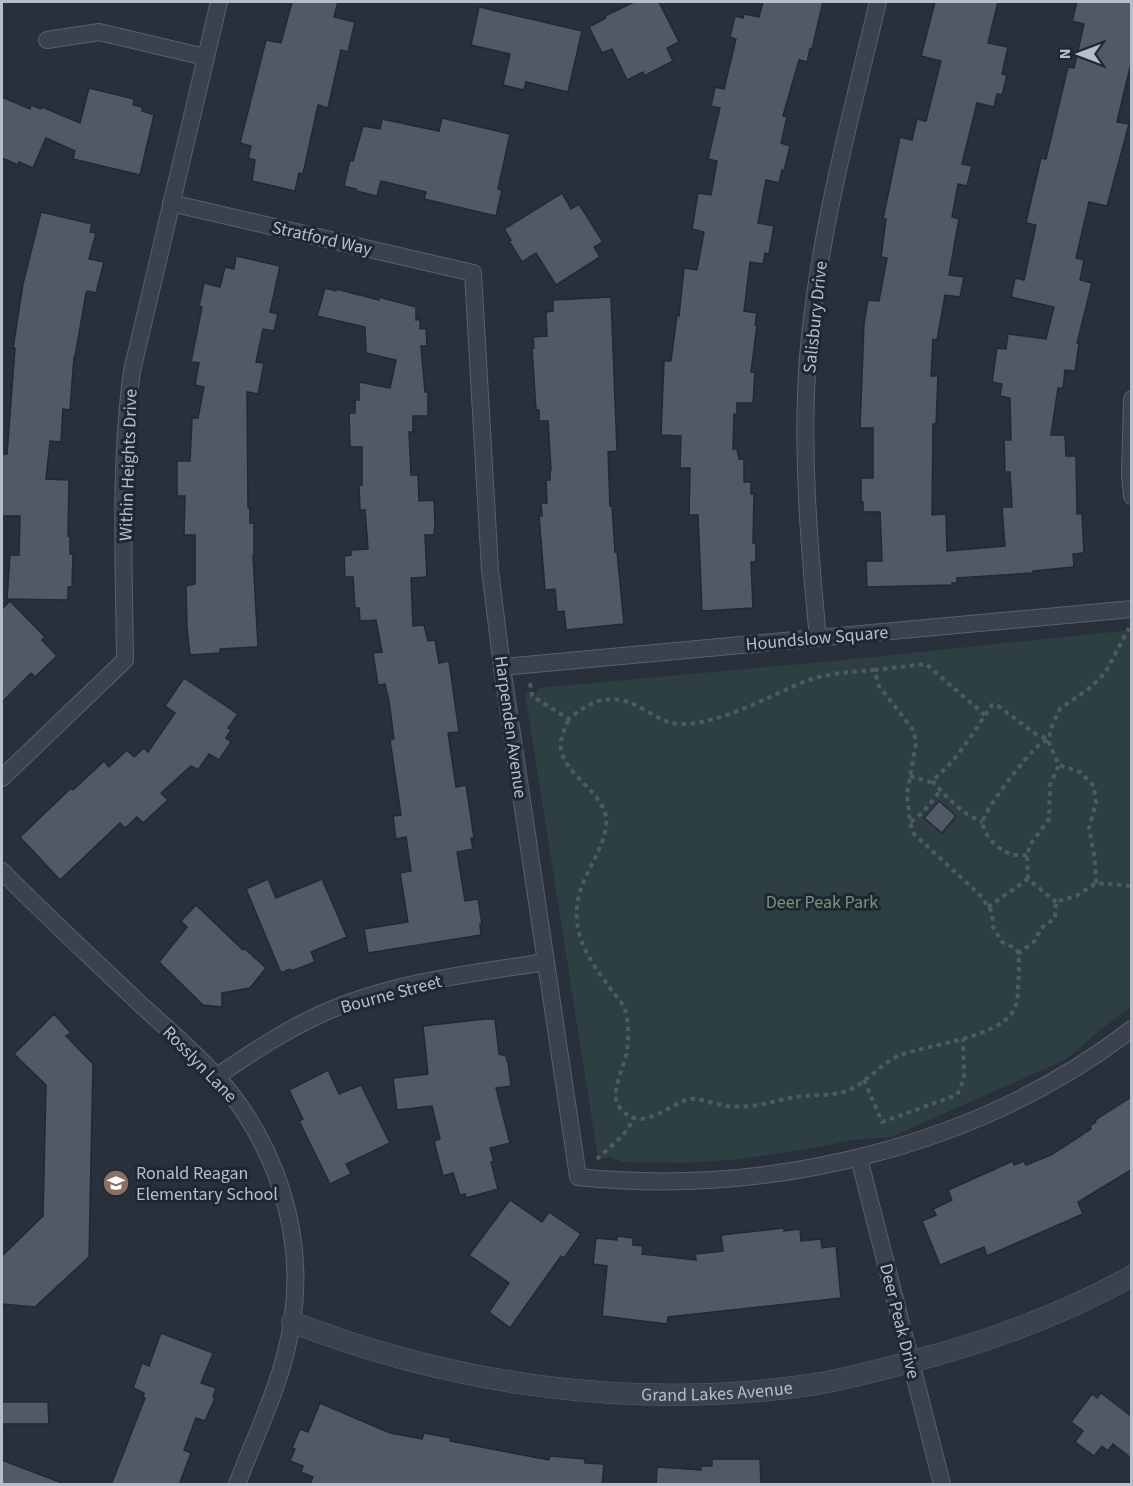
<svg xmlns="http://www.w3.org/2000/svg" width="1133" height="1486" font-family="'Source Sans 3',sans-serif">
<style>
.green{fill:#2d3f40}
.building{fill:#515967;stroke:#222934;stroke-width:1.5}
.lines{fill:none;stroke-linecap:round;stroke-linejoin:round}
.minor-casing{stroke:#59606b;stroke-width:18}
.tertiary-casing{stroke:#59606b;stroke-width:22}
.path{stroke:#4c5c5f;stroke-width:4;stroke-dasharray:4.5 4.5;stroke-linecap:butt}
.minor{stroke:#3b424d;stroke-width:16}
.tertiary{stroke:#3b424d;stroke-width:21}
.labels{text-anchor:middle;stroke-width:6;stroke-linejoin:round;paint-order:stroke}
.street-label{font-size:18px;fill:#b8bdc8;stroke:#202732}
.park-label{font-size:18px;fill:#72967b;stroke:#202732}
.poi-label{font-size:18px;fill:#b8bdc8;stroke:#202732;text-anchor:start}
</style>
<rect width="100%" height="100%" fill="#28303c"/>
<!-- green -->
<polygon class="green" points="1131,630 1131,1007 1099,1031 1065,1060 891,1137 852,1140 820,1147 741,1159 684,1163 623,1162 610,1157 598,1158 525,693 536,692 539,688 844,660"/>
<!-- building -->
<g class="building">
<polygon points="292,2 338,2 334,17 355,22 348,52 341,50 328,108 318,105 303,174 299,173 295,191 252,181 255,160 248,158 251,146 240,143 266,40 281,43"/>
<polygon points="634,2 659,2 679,42 667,48 673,61 644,76 643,72 627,80 612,49 602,53 589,27 606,18 605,16"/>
<polygon points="763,2 823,2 812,49 810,49 807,62 799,60 783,116 787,117 781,143 790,146 784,171 782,170 779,183 766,180 758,223 774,226 769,254 765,253 763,264 750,262 744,311 757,313 755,325 757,325 751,372 755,372 753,403 737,403 737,415 734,414 733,449 737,449 739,459 744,459 744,482 751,482 751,494 754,494 753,543 756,543 756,562 751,562 753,608 702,611 698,515 689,515 690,468 680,468 681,436 661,435 664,361 671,361 677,315 679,316 684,268 697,270 704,232 692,229 698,193 711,195 717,161 708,159 720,108 711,106 715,87 724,89 736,39 730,37 735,16 743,18 744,14 759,17"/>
<polygon points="935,2 998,2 988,43 1008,47 1002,74 1007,75 1002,95 997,94 994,107 977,103 962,164 972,166 967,186 958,184 952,217 959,219 949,275 964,277 960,297 945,295 937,340 933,339 931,376 938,376 936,424 933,424 932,515 946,514 947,551 1005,546 1002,507 1012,507 1010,472 1005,472 1004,440 1011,440 1010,398 1000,396 1002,384 992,382 997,348 1006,349 1008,334 1046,339 1054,307 1011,297 1015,278 1024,280 1036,225 1026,223 1030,205 1041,158 1046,159 1068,67 1074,68 1084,24 1072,21 1077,2 1131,2 1131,63 1117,122 1129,124 1107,206 1089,202 1076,258 1084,260 1080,280 1092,283 1077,343 1079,344 1075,371 1065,370 1063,388 1058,388 1051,435 1065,435 1066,456 1076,456 1077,514 1082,513 1084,553 1073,554 1074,567 1033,571 1033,573 957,578 957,583 952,583 952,585 867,587 866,561 882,561 880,512 863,512 863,502 861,502 861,478 873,478 873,428 860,428 864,324 868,300 879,301 887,258 881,257 886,219 883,219 900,137 912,140 917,119 926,121 941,61 921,56"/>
<polygon points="479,7 582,31 568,92 526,82 524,90 503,85 510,54 471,45"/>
<polygon points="89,88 134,99 133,105 142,107 142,111 154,115 140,175 73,159 75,151 46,138 33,168 19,162 18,165 2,158 2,97 30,109 31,105 41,109 42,107 80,123"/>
<polygon points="442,118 510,134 498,189 502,190 496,216 424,199 426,192 381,181 377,196 356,191 356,189 344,186 350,160 353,161 363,126 380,129 382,119 439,131"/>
<polygon points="562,193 571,209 579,204 603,242 594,247 600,257 556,285 536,253 522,262 509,241 511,240 504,229"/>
<polygon points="41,212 92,224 90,232 96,233 89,259 104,262 96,293 88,291 86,293 75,357 74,357 70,410 63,409 61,442 50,441 46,479 69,480 68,536 70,536 70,554 73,554 72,587 68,587 68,600 7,599 10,555 19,555 20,516 2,516 2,454 7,454 15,348 13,348 23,284"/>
<polygon points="236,256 280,266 270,312 278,314 274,331 263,329 256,362 264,363 258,394 247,392 248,508 250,508 250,523 254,523 254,556 253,556 258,647 220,649 220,653 190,655 187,628 186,586 195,584 195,535 184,535 185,496 177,496 177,461 190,461 192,418 198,418 204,387 195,385 199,363 191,362 202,307 199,306 204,283 220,287 225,267 234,269"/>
<polygon points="325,288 336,291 336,289 379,300 379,297 416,307 416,320 420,319 420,329 426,328 427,346 421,346 425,392 428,392 428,416 413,416 413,432 409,432 411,475 418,475 419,501 434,500 435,524 434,535 425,535 427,577 411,578 413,626 424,625 428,641 435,640 439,663 449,661 459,732 448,733 456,787 466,785 474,838 471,838 473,849 457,852 465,901 478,899 482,924 480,924 481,935 368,953 364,929 408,922 400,873 411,871 406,837 396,839 393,816 401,815 390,740 394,739 389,701 385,684 378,685 373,653 382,652 376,620 360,621 359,608 355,608 353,577 345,577 344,556 351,555 351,550 368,549 365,510 360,510 359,485 362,485 362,447 350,447 349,413 355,413 355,400 359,400 359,382 390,388 396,360 366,353 365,327 317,316"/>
<polygon points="611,297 617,451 608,452 610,506 612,506 615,552 617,552 624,624 566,630 564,611 557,612 555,589 545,590 539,516 542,516 541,503 547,503 546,480 550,480 550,470 551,470 548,421 539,421 539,410 536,410 532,348 534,348 533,337 547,336 546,312 553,311 553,300"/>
<polygon points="10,601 45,637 42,640 57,656 35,677 31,673 2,702 2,609"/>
<polygon points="184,678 238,714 228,728 231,730 226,738 231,742 219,760 209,754 198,770 191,766 161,793 168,800 143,823 137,817 125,828 120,823 60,880 20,837 71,788 73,790 104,761 109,767 127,750 134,757 144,748 148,752 175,713 165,706"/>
<polygon points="939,801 956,816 942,833 924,818"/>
<polygon points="268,879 276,898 322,879 347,937 311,952 315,962 291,971 290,969 281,973 246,889"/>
<polygon points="196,905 243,950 244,948 266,968 250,988 222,993 222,1007 203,1005 159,962 187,927 181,921"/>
<polygon points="54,1014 71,1033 66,1036 93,1064 89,1257 35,1307 2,1304 2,1256 43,1216 46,1085 14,1054"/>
<polygon points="485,1019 495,1019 499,1054 506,1056 507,1061 508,1061 511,1086 496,1088 510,1143 490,1148 494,1162 491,1162 498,1189 466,1198 465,1194 460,1195 453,1173 443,1176 434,1141 440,1139 432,1106 397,1110 393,1078 428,1074 423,1026"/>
<polygon points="328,1070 339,1094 361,1085 390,1143 346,1164 351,1174 330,1184 299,1121 303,1119 289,1090"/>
<polygon points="1131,1097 1131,1170 1078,1202 1083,1214 987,1256 984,1247 940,1265 922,1221 936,1215 933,1209 952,1200 948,1190 1013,1161 1014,1165 1024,1161 1026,1165 1051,1155 1091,1129 1090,1126 1096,1122 1095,1120"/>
<polygon points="510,1200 542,1222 549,1212 581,1234 564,1258 561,1256 510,1328 489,1312 509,1283 469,1255"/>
<polygon points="784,1228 784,1231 800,1229 801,1241 821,1239 822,1248 836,1246 841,1298 668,1317 667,1324 602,1316 607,1266 593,1264 596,1238 617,1240 617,1236 633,1238 633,1245 643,1246 642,1254 696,1260 695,1254 723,1251 721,1235"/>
<polygon points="161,1333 213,1353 201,1383 216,1388 213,1397 215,1398 205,1421 196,1418 184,1450 191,1453 179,1485 111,1485 145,1398 143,1397 144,1393 133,1388 142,1363 149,1366"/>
<polygon points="1101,1393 1131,1416 1131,1458 1113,1444 1108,1451 1102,1446 1094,1456 1075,1442 1083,1431 1071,1422 1092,1394 1097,1398"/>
<polygon points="2,1402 48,1402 49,1424 2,1424"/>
<polygon points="320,1403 390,1433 422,1439 424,1433 451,1438 450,1441 549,1460 550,1456 585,1459 585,1463 604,1464 602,1485 310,1485 313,1477 301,1472 303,1466 290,1461 295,1449 292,1448 300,1429 308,1432"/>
<polygon points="712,1459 760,1459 761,1485 656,1485 657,1467 701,1470 701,1466 712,1466"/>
<polygon points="2,1460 62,1483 62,1485 2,1485"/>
</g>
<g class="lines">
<defs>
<g id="minor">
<polyline points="47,40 99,32 205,57"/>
<path d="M171 203 473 273 490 570 502 667 578 1177C769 1197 979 1147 1132 1029"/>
<polyline points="1132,399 1130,475 1132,496"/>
<path d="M818 638C809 545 801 451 808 357 818 236 850 119 878 2"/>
<polyline points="502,667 1132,609"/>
<path d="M2 778 125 660C124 563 119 466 132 371L219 2"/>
<path d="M2 871C46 916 93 959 139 1003 165 1027 194 1051 218 1078 276 1144 306 1234 292 1322 284 1378 257 1432 237 1484"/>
<path d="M217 1076C250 1054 282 1032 319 1015 390 982 469 974 546 962"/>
<polyline points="859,1158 942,1484"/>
</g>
<g id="tertiary">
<path id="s1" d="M292 1322C457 1386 634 1410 810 1385 849 1379 886 1368 925 1358 995 1339 1067 1312 1132 1276"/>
</g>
</defs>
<!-- minor casing -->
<use href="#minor" class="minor-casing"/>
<!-- tertiary casing -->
<use href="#tertiary" class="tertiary-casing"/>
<!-- path -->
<g class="path">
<polyline points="874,670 926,664 985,715"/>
<path d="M530 683 532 696 569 719C593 698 613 692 643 709 656 716 666 724 681 724 719 725 771 695 806 681 828 673 851 672 874 670L879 686 914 731 916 743 907 794 910 823 914 834 981 896 992 912 993 927 1002 942 1017 949C1020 961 1019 973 1018 985 1018 993 1018 1001 1015 1008 1000 1039 927 1044 898 1056 881 1064 867 1082 849 1090 832 1097 812 1094 795 1097 780 1099 765 1105 750 1106 739 1107 728 1107 718 1104 710 1103 700 1098 691 1099 671 1101 643 1136 620 1108 608 1093 625 1067 627 1051 629 1038 629 1022 625 1010 623 1003 616 996 612 991 597 970 580 949 577 922 573 882 600 862 606 827 611 795 567 779 561 750 559 739 565 729 569 719"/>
<path d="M910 776 930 782C956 763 974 731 992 705H997L1037 735 1049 739"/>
<path d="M932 781C947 797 961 814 983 822"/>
<polyline points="911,822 924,811 940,791"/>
<path d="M1027 855C1013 856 1009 855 997 846 990 840 983 832 983 822 983 811 1027 755 1038 746 1041 743 1046 741 1049 739"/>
<polyline points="1028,879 1027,855 1030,845 1049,819 1050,785 1059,765"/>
<polyline points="1096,883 1095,859 1089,828 1096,803 1094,786 1080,772 1059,765 1049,743 1050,732 1054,721 1060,709 1091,687 1105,673 1129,628"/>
<polyline points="988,907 1028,879 1056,902"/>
<polyline points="1018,954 1036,940 1040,929 1055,918 1056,902 1076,896 1096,883 1132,886"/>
<polyline points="864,1080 882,1122 957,1095 964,1079 963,1039"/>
<path d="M597 1159C609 1147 630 1133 633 1117"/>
</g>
<!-- minor -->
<use href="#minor" class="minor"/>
<!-- tertiary -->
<use href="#tertiary" class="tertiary"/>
</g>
<!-- icons -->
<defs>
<symbol id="school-disc" viewBox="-11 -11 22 22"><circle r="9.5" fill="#8d6e63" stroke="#202732"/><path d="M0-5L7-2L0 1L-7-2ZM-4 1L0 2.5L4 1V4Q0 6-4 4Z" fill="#fff"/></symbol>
</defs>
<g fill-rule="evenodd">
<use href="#school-disc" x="101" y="1168" width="30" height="30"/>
</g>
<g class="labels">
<!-- street labels -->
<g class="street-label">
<text transform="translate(322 238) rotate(13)" y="6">Stratford Way</text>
<text transform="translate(815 317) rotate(-84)" y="6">Salisbury Drive</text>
<text transform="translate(128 465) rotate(-88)" y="6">Within Heights Drive</text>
<text transform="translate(817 638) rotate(-5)" y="6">Houndslow Square</text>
<text transform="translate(511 727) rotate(82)" y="6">Harpenden Avenue</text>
<text transform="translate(391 994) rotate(-15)" y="6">Bourne Street</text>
<text transform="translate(200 1064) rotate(46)" y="6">Rosslyn Lane</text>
<text transform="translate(900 1321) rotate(76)" y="6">Deer Peak Drive</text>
<text dy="6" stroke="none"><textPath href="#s1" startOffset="434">Grand Lakes Avenue</textPath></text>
</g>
<!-- park labels -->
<g class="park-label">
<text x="822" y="908">Deer Peak Park</text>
</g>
<!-- poi labels -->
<g class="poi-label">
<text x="136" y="1179">Ronald Reagan<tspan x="136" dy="21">Elementary School</tspan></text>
</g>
</g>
<!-- border -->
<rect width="1133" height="1486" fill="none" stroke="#b8bdc8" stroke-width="6"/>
<!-- north arrow -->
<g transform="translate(1079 54) rotate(270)" stroke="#202732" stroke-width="4.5" paint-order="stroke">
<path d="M0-4.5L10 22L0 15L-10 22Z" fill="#b8bdc8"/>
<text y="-9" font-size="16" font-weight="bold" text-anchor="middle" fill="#b8bdc8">N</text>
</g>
</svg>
